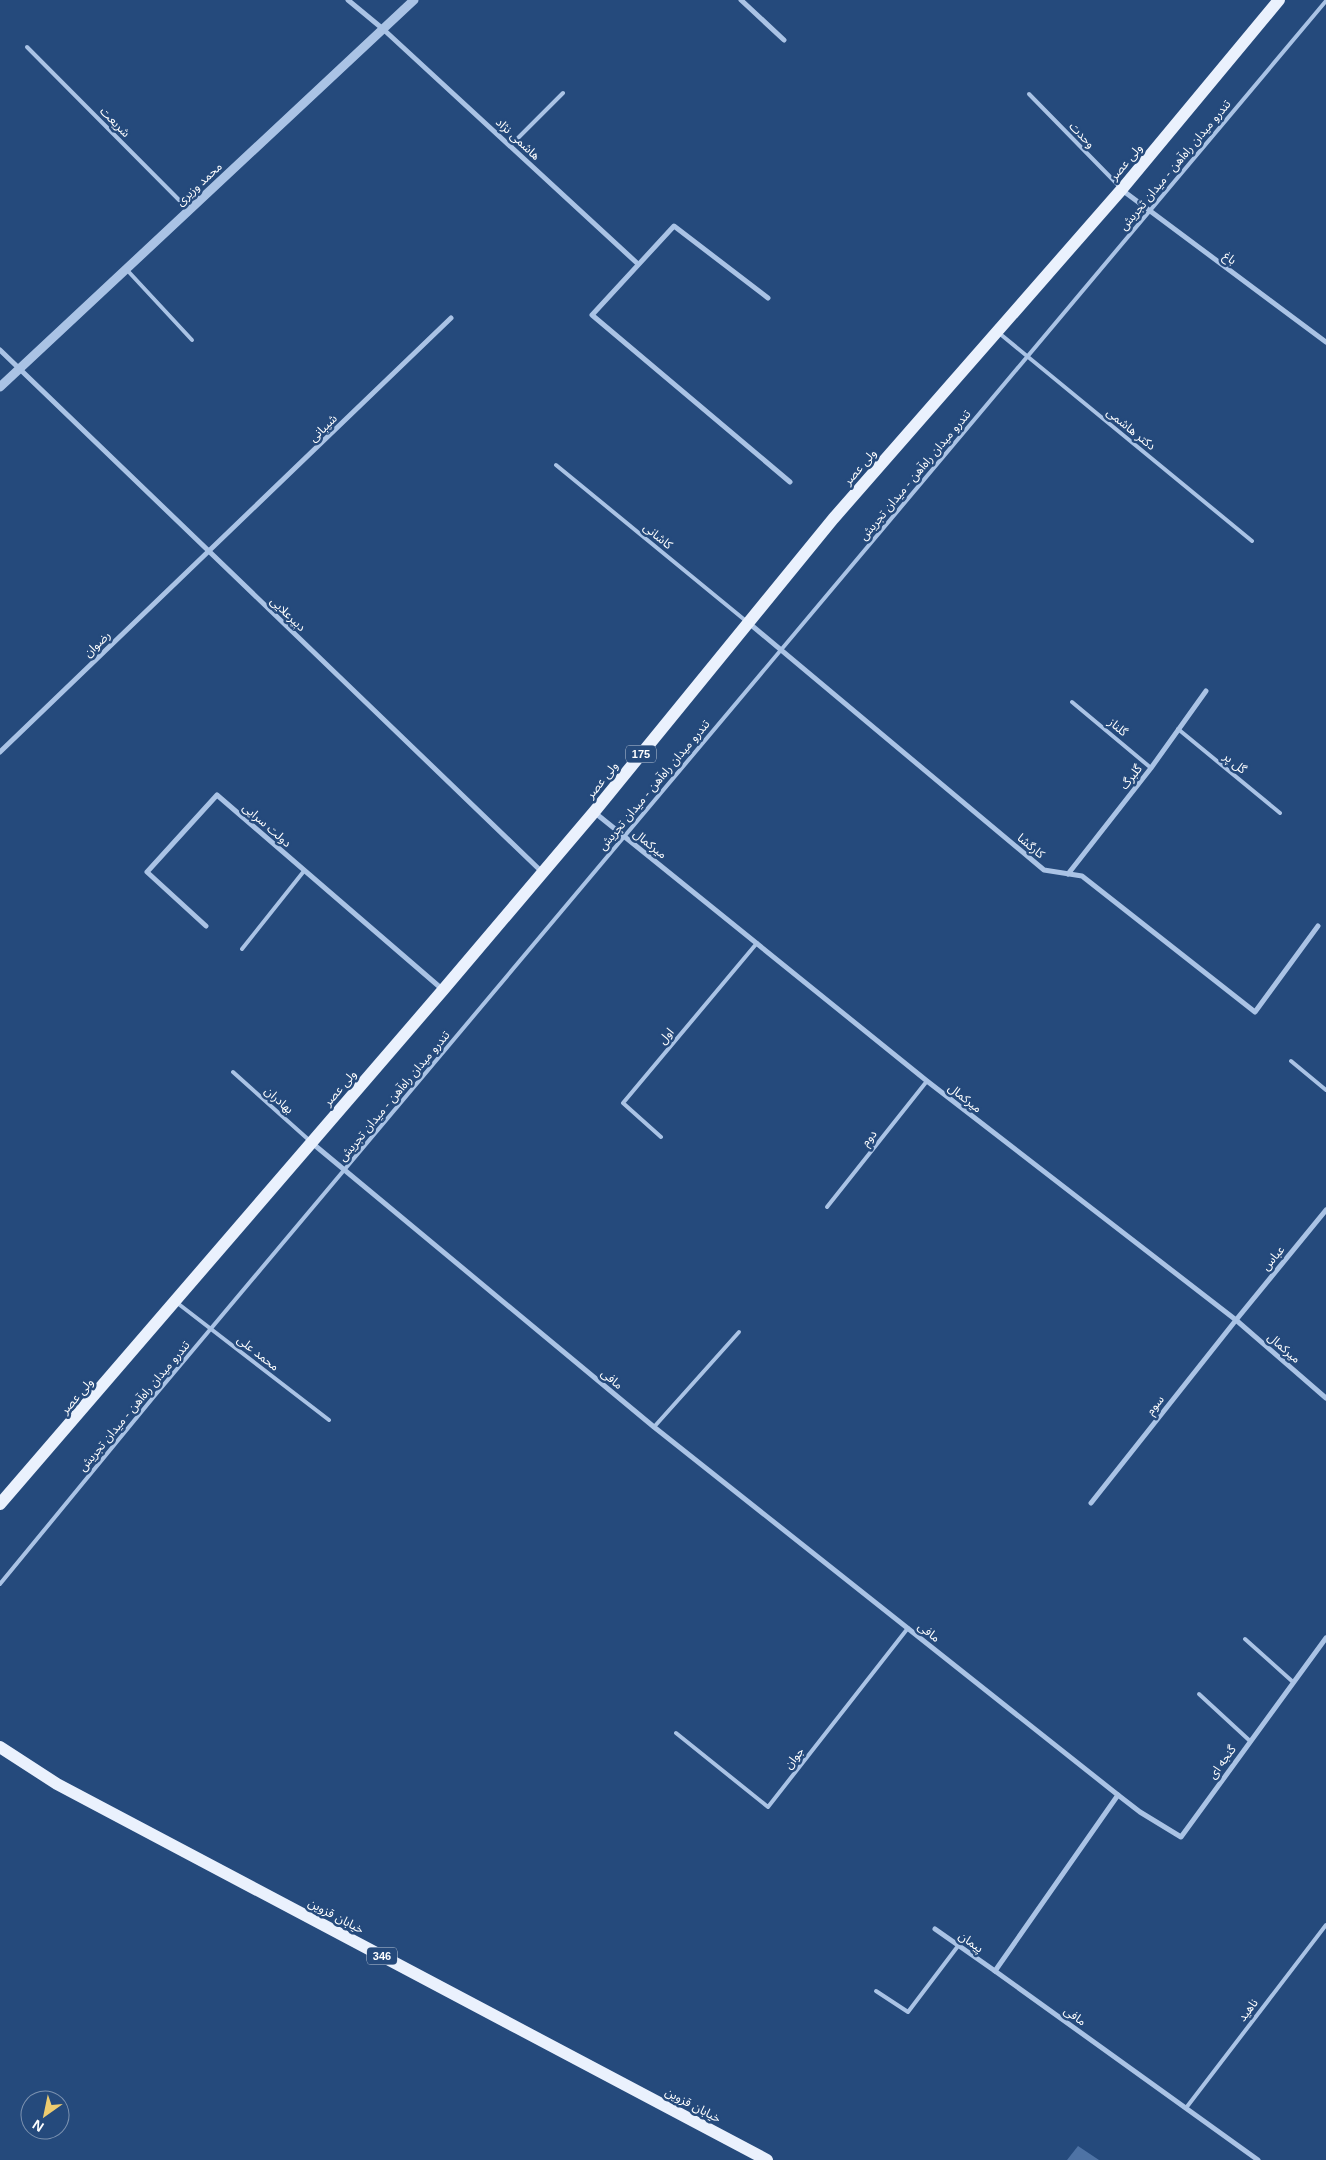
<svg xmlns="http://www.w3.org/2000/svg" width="1326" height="2160" font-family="Helvetica,'Noto Sans Arabic',sans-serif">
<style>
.building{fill:#4e73a5}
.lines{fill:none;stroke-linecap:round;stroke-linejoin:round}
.service{stroke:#aac3e5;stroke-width:4}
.minor{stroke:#aac3e5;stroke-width:5}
.tertiary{stroke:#aac3e5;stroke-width:9}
.primary{stroke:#eaf1fd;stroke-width:12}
.labels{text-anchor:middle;stroke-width:5;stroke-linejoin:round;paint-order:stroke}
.shield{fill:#254a7c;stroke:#bec9d8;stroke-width:1}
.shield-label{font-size:11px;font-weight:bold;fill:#fff}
.street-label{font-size:12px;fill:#fff;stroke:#254a7c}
</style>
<rect width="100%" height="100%" fill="#254a7c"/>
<!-- building -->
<polygon class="building" points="1078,2146 1099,2160 1067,2160"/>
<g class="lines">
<!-- service -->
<g class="service">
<polyline points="27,47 189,210"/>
<polyline points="1029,94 1120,187"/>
<polyline points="510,146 563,93"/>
<polyline points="127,270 192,340"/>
<polyline points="999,333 1252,541"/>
<polyline points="556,465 746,621"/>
<polyline points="1072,702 1151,768"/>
<polyline points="1178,729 1280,813"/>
<polyline points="242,949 304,871"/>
<polyline points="1291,1061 1326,1090"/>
<polyline points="233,1072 310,1141"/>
<polyline points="661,1137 623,1103 757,943"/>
<polyline points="827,1207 927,1081"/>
<polyline points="176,1302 329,1420"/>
<polyline points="654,1427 739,1332"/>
<polyline points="0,1584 156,1394 1326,1"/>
<polyline points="1245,1639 1293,1682"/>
<polyline points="1199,1694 1250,1741"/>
<polyline points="676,1733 768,1807 908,1628"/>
<polyline points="876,1991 908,2012 958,1946"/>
<polyline points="1186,2108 1326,1925"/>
</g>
<!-- minor -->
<g class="minor">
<polyline points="348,0 383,29 638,264"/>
<polyline points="741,0 784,40"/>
<polyline points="1122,190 1326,342"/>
<polyline points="768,298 674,226 592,315 790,482"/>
<polyline points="0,350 542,872"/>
<polyline points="750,624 1044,870 1082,876 1255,1012 1318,926"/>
<polyline points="0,752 451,318"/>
<polyline points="594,812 927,1081 1236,1320 1326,1398"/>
<polyline points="1068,874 1151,768 1206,691"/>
<polyline points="206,926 147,872 217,795 442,989"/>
<polyline points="312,1143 654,1427 1118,1795 995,1971 1258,2160"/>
<polyline points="1091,1503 1236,1320 1326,1210"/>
<polyline points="1118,1795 1140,1812 1181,1837 1326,1638"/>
<polyline points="935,1929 995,1971"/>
</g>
<!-- tertiary -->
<polyline class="tertiary" points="0,387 414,0"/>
<!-- primary -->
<g class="primary">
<polyline points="0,1504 443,990 594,812 833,519 1122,189 1279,0"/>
<polyline points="0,1747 57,1784 767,2160"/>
</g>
</g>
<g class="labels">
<!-- shield labels -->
<g class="shield">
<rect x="626" y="745.5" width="30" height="17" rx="4"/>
<rect x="367" y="1947.5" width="30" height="17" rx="4"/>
</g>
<g class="shield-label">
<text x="641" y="758">175</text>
<text x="382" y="1960">346</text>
</g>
<!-- street labels -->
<g class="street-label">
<text transform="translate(115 122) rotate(45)" y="4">شریعت</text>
<text transform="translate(1082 135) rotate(46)" y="4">وحدت</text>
<text transform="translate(518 139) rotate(43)" y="4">هاشمی نژاد</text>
<text transform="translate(1126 162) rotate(-50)" y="4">ولی عصر</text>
<text transform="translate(1175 165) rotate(-50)" y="4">تندرو میدان راه‌آهن - میدان تجریش</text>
<text transform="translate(199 184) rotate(-43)" y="4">محمد وزیری</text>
<text transform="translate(1230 258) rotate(37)" y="4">باغ</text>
<text transform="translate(323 428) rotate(-44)" y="4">شیبانی</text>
<text transform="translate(1131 429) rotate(39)" y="4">دکتر هاشمی</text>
<text transform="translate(860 467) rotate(-49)" y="4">ولی عصر</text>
<text transform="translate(915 475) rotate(-50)" y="4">تندرو میدان راه‌آهن - میدان تجریش</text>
<text transform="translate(658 536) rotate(39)" y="4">کاشانی</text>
<text transform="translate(288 614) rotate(44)" y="4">دبیرعلایی</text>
<text transform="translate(97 644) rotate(-44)" y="4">رضوان</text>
<text transform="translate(1118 727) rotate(40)" y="4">گلناز</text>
<text transform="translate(1235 763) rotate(39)" y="4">گل پر</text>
<text transform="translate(1131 777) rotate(-52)" y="4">گلبرگ</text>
<text transform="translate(602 780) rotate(-51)" y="4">ولی عصر</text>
<text transform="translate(654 785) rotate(-50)" y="4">تندرو میدان راه‌آهن - میدان تجریش</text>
<text transform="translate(267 825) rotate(41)" y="4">دولت سرایی</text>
<text transform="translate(650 844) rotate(39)" y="4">میرکمال</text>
<text transform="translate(1031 846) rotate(40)" y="4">کارگشا</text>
<text transform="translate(666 1036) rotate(-50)" y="4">اول</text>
<text transform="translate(340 1088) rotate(-49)" y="4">ولی عصر</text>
<text transform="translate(394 1096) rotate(-50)" y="4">تندرو میدان راه‌آهن - میدان تجریش</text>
<text transform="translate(965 1098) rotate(38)" y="4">میرکمال</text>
<text transform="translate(279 1100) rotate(42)" y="4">بهادران</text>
<text transform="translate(869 1138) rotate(-51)" y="4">دوم</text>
<text transform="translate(1273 1258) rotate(-50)" y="4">عباس</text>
<text transform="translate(1284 1348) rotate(41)" y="4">میرکمال</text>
<text transform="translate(258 1353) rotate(38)" y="4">محمد علی</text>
<text transform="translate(612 1379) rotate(40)" y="4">مافی</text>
<text transform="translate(77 1396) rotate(-49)" y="4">ولی عصر</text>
<text transform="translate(1155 1405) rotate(-52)" y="4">سوم</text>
<text transform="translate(134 1406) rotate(-50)" y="4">تندرو میدان راه‌آهن - میدان تجریش</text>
<text transform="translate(929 1632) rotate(38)" y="4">مافی</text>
<text transform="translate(794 1758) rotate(-52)" y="4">جوان</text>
<text transform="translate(1222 1762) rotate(-54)" y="4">گنجه ای</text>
<text transform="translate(336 1916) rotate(28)" y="4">خیابان قزوین</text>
<text transform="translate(971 1942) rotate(35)" y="4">پیمان</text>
<text transform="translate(1248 2010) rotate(-53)" y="4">ناهید</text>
<text transform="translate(1075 2016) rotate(36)" y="4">مافی</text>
<text transform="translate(693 2105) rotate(28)" y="4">خیابان قزوین</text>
</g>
</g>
<!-- north arrow -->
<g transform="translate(45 2115) rotate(213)"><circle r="24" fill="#254a7c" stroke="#7c92b0"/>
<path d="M0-4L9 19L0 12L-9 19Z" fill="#eecc6f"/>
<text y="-8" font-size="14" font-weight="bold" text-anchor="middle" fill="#ffffff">N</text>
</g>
</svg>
